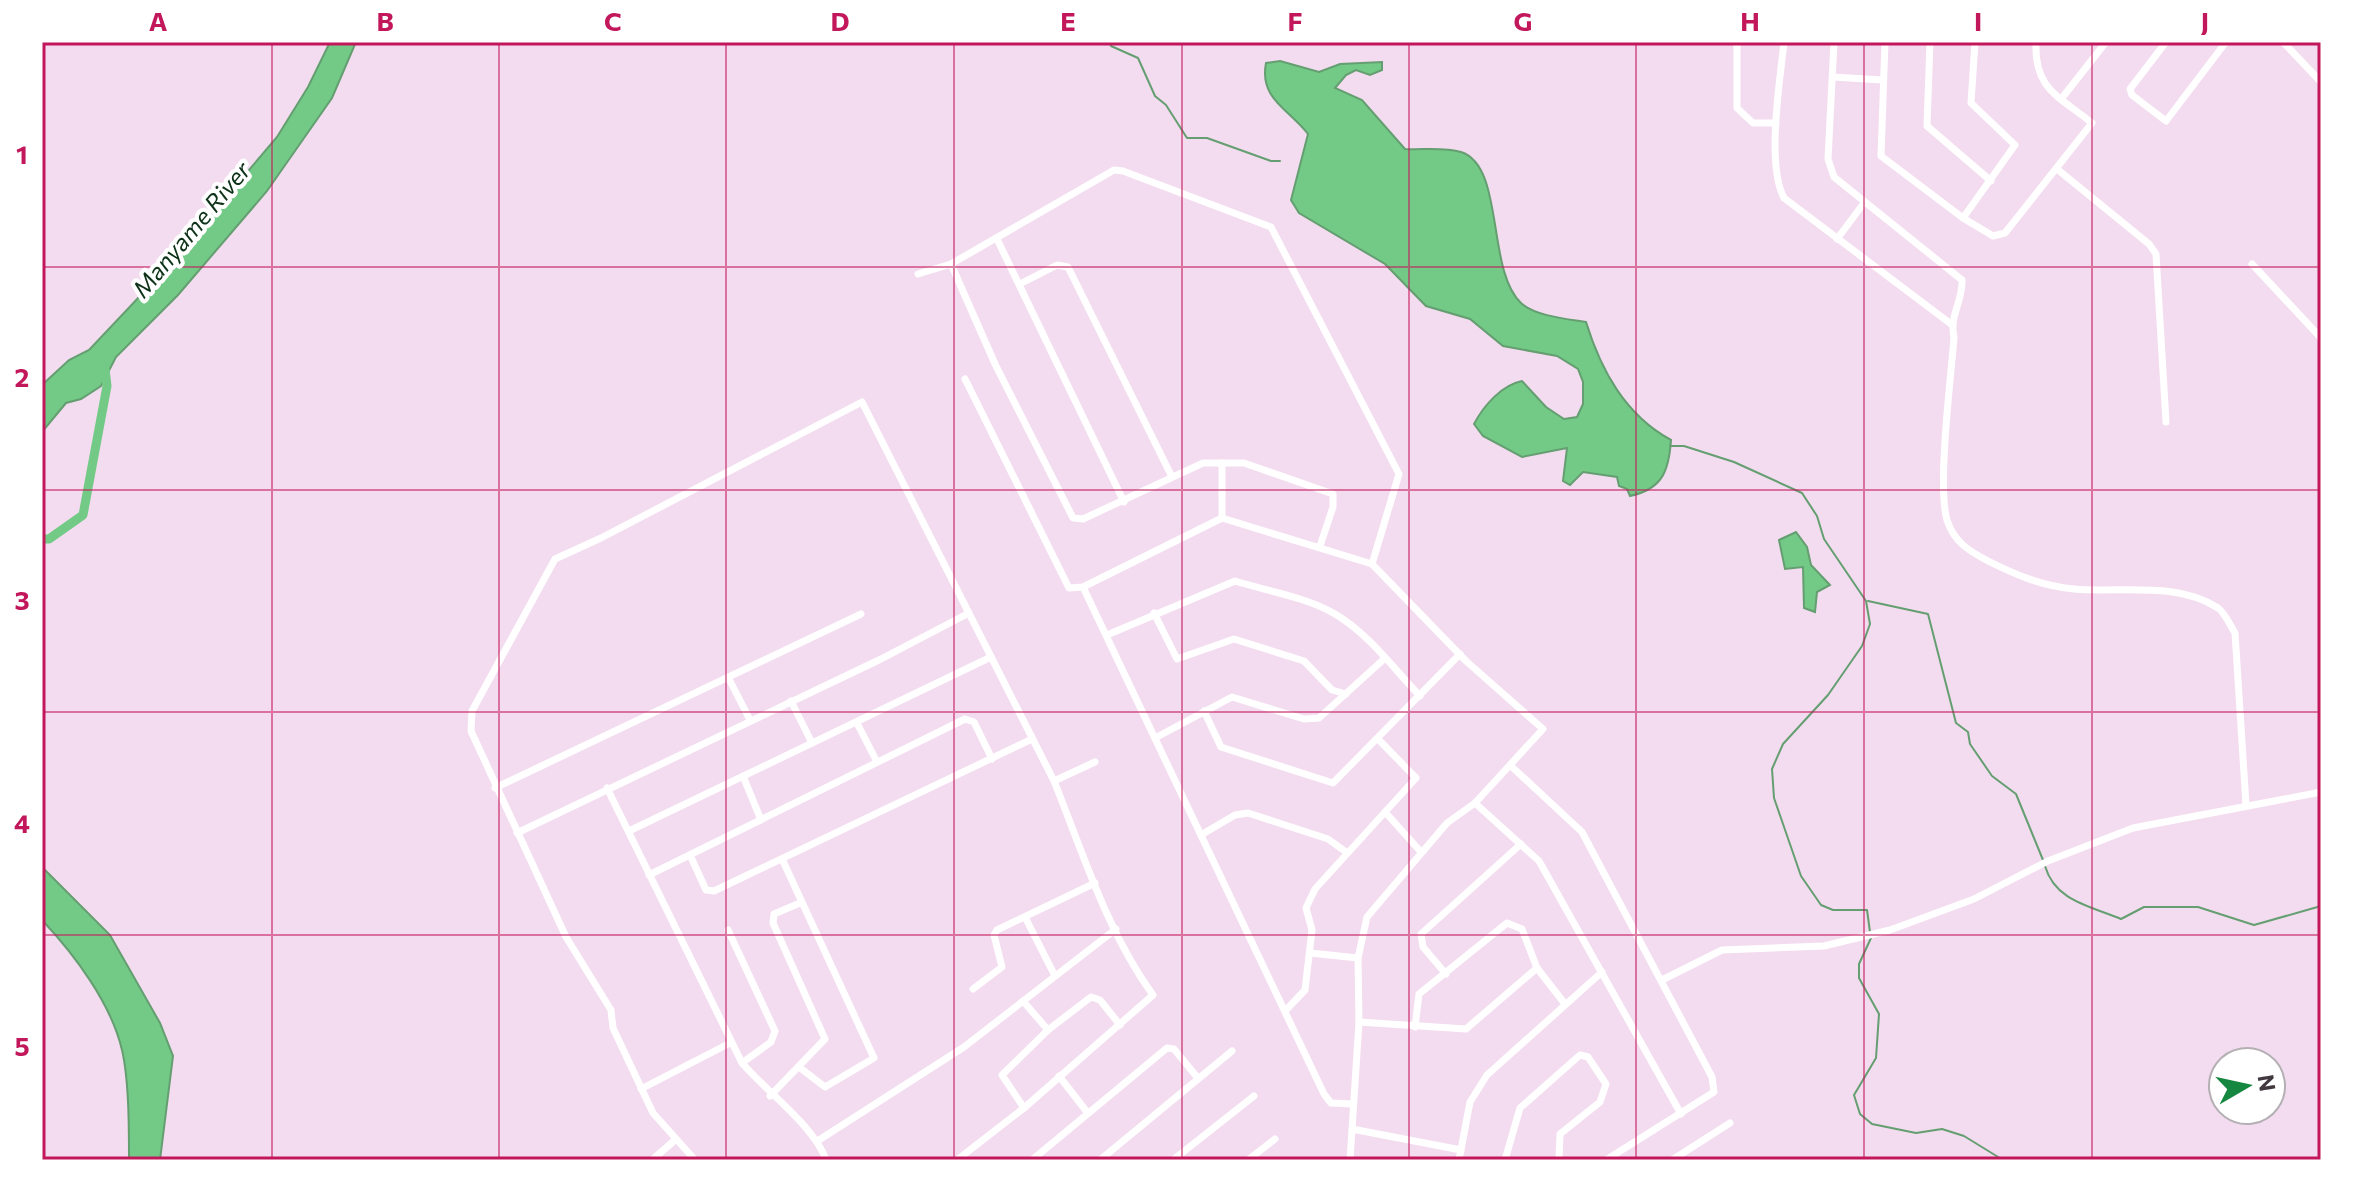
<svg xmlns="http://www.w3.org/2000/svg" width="2363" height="1202" font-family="Commissioner,sans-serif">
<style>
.water{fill:#73c986;stroke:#649e71;stroke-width:2}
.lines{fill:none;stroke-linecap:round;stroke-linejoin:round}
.stream{stroke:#649e71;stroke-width:2}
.river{stroke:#73c986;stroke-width:9}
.minor{stroke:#fff;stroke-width:7}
.grid{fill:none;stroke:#c2185b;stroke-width:2;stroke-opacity:0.55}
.labels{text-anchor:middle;stroke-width:8;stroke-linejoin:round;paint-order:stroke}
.water-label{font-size:24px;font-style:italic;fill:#0d3218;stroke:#fff}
.neatline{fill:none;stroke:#c2185b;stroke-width:3}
.grid-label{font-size:26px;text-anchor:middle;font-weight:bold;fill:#c2185b}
</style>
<rect width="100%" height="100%" fill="#f3dcef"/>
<!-- water -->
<g class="water">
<polygon points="330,42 356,42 332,98 267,191 178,295 116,357 101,386 81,399 66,403 42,432 42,385 69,360 89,350 157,278 277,137 308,87"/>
<path d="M1280 61 1319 72 1340 64 1382 62V70L1370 75 1356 70 1346 75 1335 88 1362 100 1405 149C1422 150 1445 147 1461 152 1505 166 1486 270 1521 303 1535 316 1567 319 1586 322 1601 370 1625 415 1671 440 1669 470 1663 489 1630 496L1627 489 1619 486 1617 477 1583 472 1570 485 1563 481 1567 448 1522 457 1483 436 1474 424C1484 405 1502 385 1522 381L1546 407 1564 419 1577 417 1583 404V382L1578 369 1557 356 1503 346 1470 319 1426 306 1385 264 1299 213 1291 200 1308 134C1289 109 1259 99 1266 63Z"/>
<polygon points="1796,532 1807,547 1811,565 1830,585 1817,592 1815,612 1804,608 1803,567 1785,569 1779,540"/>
<path d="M42 867 110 935 160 1023 173 1056 160 1160H129C129 1128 129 1080 122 1050 111 1003 74 954 42 920Z"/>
</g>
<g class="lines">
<!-- stream -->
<g class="stream">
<polyline points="1110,42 1111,46 1138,58 1155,96 1166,105 1187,138 1207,138 1271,161 1280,161"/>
<polyline points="1670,446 1684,446 1734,462 1802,493 1817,516 1824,539 1866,601 1870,624 1862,646 1828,695 1783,744 1772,769 1774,798 1801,876 1821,905 1833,910 1867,910 1870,932"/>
<polyline points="1868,601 1928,614 1956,723 1968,732 1970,744 1992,776 2016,794 2043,860"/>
<path d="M2045 866C2055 901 2090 906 2121 919L2144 907H2198L2254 925 2321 906"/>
<polyline points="1871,938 1859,964 1859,978 1879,1014 1876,1058 1854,1095 1860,1114 1872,1124 1916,1133 1942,1129 1964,1136 2003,1160"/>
</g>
<!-- river -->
<polyline class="river" points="42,539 49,539 83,515 107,386 105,369"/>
<!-- minor -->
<g class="minor">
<polyline points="1737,42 1737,108 1753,123 1776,123"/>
<path d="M1784 42C1780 81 1766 164 1784 198L1951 324"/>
<path d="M1834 42 1828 159 1834 177 1962 280C1963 301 1949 316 1954 337 1951 378 1937 486 1947 520 1954 542 1969 551 1988 561 2016 575 2042 586 2074 589 2120 593 2177 581 2218 608 2225 613 2230 625 2235 633L2246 805"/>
<path d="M1885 42 1881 156 1963 218 1993 236 2005 233 2092 123C2059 96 2034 90 2036 42"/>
<polyline points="1930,42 1927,126 1991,181"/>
<polyline points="2166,42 2130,89 2132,95 2166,121 2226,42"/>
<polyline points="2283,42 2321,82"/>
<polyline points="1833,77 1882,80"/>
<polyline points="2062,98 2106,42"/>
<polyline points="2057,169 2149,244 2156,254 2166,422"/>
<polyline points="1963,218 2015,145 1971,103 1975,42"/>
<polyline points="997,239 1124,502"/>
<polyline points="1837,239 1864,203"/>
<polyline points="951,264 1114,170 1123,171 1271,227 1399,474 1372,564"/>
<polyline points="2252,264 2321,338"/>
<polyline points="918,274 951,264 995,364 1073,518 1083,519 1203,463 1244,463 1333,494 1333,507 1320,546"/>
<polyline points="1020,284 1057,265 1068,267 1172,477"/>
<polyline points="965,379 1069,588 1083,587 1222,518 1372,564 1466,661 1543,729 1475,803 1447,823 1367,917 1358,958 1359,1022 1350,1160"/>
<polyline points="1222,463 1222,518"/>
<polyline points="1083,587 1324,1094 1331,1103 1353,1104"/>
<polyline points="1154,613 1177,659 1234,639 1304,661 1332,690 1346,694"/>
<path d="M1107 635 1235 581C1267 591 1306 597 1335 614 1369 634 1393 668 1420 696"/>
<polyline points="728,677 750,720"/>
<polyline points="791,701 812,743"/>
<polyline points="1204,711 1221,747 1333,783 1460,654"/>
<polyline points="857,723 877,762"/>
<polyline points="1155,738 1232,697 1304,719 1319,718 1384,659"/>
<polyline points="1511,766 1582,832 1712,1077 1714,1092 1606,1160"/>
<polyline points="743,776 761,820"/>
<polyline points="495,788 861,614"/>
<path d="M607 788 742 1063C767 1092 815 1127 826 1160"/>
<polyline points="1475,803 1539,861 1681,1114"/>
<polyline points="1385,812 1421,852"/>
<polyline points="629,831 991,657"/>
<polyline points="517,833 881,659 969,613"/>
<polyline points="1201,835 1235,815 1248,813 1328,839 1346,852"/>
<polyline points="690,855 706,890 714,891 1032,739"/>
<polyline points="783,861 874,1058 825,1087 799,1067"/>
<polyline points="649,875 965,719 974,722 992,759"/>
<polyline points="1025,917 1055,976"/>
<polyline points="728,930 775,1031 771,1042 742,1063"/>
<polyline points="1310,953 1358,958"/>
<polyline points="1446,974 1423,947 1421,934 1521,844"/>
<polyline points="1662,980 1722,950 1824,946 1890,930 1974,899 2048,861 2133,828 2321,792"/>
<polyline points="973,989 1002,967 994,935 997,930 1095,883"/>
<polyline points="1023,1001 1048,1030"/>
<polyline points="1286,1010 1305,990 1312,930 1306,908 1315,889 1416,778 1378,739"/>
<polyline points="1359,1022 1466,1029 1537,968"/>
<polyline points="1415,1027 1419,994 1507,923 1522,929 1537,968 1565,1004"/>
<polyline points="1059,1076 1087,1112"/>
<polyline points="641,1089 730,1043"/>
<polyline points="770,1096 825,1039 773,923 774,914 800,903"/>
<polyline points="1024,1108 1002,1075 1048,1030 1091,997 1100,1000 1120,1025"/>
<polyline points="1352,1129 1461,1150"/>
<polyline points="819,1140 964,1047 1116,929"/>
<polyline points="652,1160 675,1140"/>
<polyline points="695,1160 653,1113 613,1028 611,1010 566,937 471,731 472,711 555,559 601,538 862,402 1054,781 1095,762"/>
<path d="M957 1160 1024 1108 1153 995C1107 932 1083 853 1054 781"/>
<polyline points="1032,1160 1167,1048 1174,1049 1197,1077"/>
<polyline points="1100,1160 1232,1051"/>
<polyline points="1173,1160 1254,1096"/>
<polyline points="1248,1160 1275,1139"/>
<polyline points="1459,1160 1470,1102 1487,1075 1602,972"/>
<polyline points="1505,1160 1520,1108 1580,1055 1588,1057 1606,1084 1600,1102 1560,1134 1559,1160"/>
<polyline points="1672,1160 1730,1123"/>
</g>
</g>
<!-- grid -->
<path class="grid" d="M272 42V1160M499 42V1160M726 42V1160M954 42V1160M1182 42V1160M1409 42V1160M1636 42V1160M1864 42V1160M2092 42V1160M42 267H2321M42 490H2321M42 712H2321M42 935H2321"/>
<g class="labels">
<!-- water labels -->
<g class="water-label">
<text transform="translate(192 230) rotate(-50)" y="8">Manyame River</text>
</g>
</g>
<!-- border -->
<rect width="2363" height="1202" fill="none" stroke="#ffffff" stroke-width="88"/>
<!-- north arrow -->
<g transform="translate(2247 1086) rotate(81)"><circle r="38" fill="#ffffff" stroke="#b3afb3" stroke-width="2"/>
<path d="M0-6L14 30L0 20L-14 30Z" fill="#158740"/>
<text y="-12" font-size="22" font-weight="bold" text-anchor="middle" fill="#413840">N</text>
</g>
<rect x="44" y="44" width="2275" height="1114" class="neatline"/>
<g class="grid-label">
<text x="158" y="31">A</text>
<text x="385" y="31">B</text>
<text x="613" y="31">C</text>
<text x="840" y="31">D</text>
<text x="1068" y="31">E</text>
<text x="1295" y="31">F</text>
<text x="1523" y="31">G</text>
<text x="1750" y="31">H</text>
<text x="1978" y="31">I</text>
<text x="2205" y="31">J</text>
<text x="22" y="164">1</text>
<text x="22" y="387">2</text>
<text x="22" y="610">3</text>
<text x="22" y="833">4</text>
<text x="22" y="1056">5</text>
</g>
</svg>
